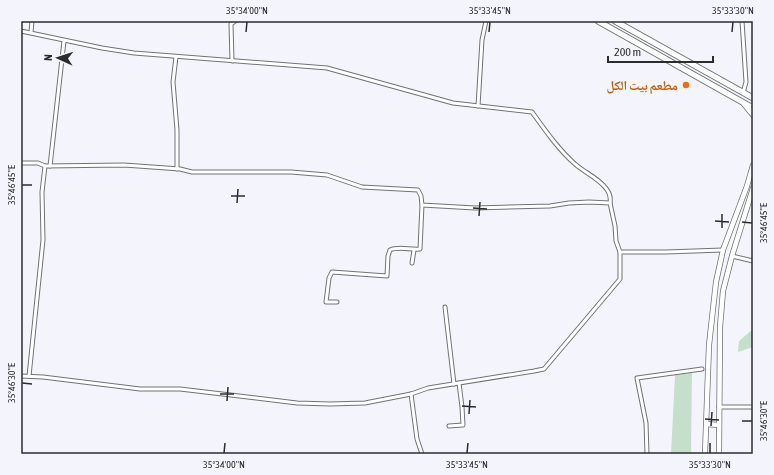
<svg xmlns="http://www.w3.org/2000/svg" width="774" height="475" font-family="'Asap Condensed','Noto Naskh Arabic',sans-serif">
<style>
.green{fill:#c6dfcb}
.lines{fill:none;stroke-linecap:round;stroke-linejoin:round}
.minor-casing{stroke:#717278;stroke-width:5}
.secondary-casing{stroke:#717278;stroke-width:6}
.primary-casing{stroke:#717278;stroke-width:7}
.minor{stroke:#fff;stroke-width:3}
.secondary{stroke:#fff;stroke-width:4.5}
.primary{stroke:#fff;stroke-width:5}
.ticks{fill:none;stroke:#2b2c2e;stroke-width:1.5}
.food-dot{fill:#e8710a;stroke:#f4f5fc;stroke-width:1.5}
.labels{text-anchor:middle;stroke-width:3;stroke-linejoin:round;paint-order:stroke}
.food-label{font-size:13px;font-weight:bold;fill:#c56008;stroke:#f4f5fc;text-anchor:end}
.neatline{fill:none;stroke:#2b2c2e;stroke-width:1.5}
.ticks-label{font-size:10px;text-anchor:middle;fill:#2b2c2e}
</style>
<rect width="100%" height="100%" fill="#f4f5fc"/>
<!-- green -->
<g class="green">
<polygon points="753,329 753,347 738,352 739,341"/>
<polygon points="692,373 691,454 671,454 675,375"/>
</g>
<g class="lines">
<defs>
<g id="minor">
<polyline points="742,21 746,82 743,93"/>
<path d="M21 31 102 48 134 53 327 68 453 103 532 112C545 130 558 149 575 164 584 172 596 177 604 186 609 191 611 197 610 203"/>
<polyline points="31,32 32,21"/>
<polyline points="176,57 173,82 177,130 177,169"/>
<polyline points="232,61 231,24 235,21"/>
<polyline points="478,106 482,40 486,21"/>
<polyline points="21,163 38,163 45,166 124,165 180,169 192,172 291,172 327,175 362,187 418,190 421,196 422,205 475,208 550,206 569,203 589,202 610,203 615,226 616,241 620,252 620,279 544,369 534,371 428,388 411,394 365,403 330,404 297,403 180,389 140,389 43,377 21,376"/>
<polyline points="50,166 64,41"/>
<polyline points="620,252 666,252 723,250"/>
<polyline points="732,256 753,261"/>
<polyline points="412,263 414,250"/>
<path d="M337 302H326L329 278 332 272 387 276 388 256 390 250C399 246 410 250 420 249L422 205"/>
<polyline points="445,307 454,384"/>
<polyline points="29,376 43,240 42,192 45,166"/>
<polyline points="411,394 417,439 422,454"/>
<polyline points="719,407 753,407"/>
<polyline points="449,426 463,425 462,407 459,383"/>
<polyline points="647,454 646,423 637,378 702,369"/>
</g>
<g id="secondary">
<polyline points="744,104 753,115"/>
<polyline points="706,424 719,425"/>
<polyline points="705,454 709,345 716,282 723,250 747,186 753,165"/>
<polyline points="719,454 720,327 723,291 732,256 753,188"/>
</g>
<g id="primary">
<polyline points="598,21 753,108"/>
<polyline points="615,21 753,98"/>
</g>
</defs>
<!-- minor casing -->
<use href="#minor" class="minor-casing"/>
<!-- secondary casing -->
<use href="#secondary" class="secondary-casing"/>
<!-- primary casing -->
<use href="#primary" class="primary-casing"/>
<!-- minor -->
<use href="#minor" class="minor"/>
<!-- secondary -->
<use href="#secondary" class="secondary"/>
<!-- primary -->
<use href="#primary" class="primary"/>
</g>
<!-- ticks -->
<path class="ticks" d="M246 32 247 22M489 32 490 22M732 32 733 22M22 185H32M231 196H245M237 203 238 189M473 208 487 209M479 216 480 202M715 221 729 222M742 222 752 223M722 228V214M22 383 32 384M220 394H234M227 401 228 387M462 406 476 407M469 414 470 400M705 419 719 420M742 421H752M711 426 712 412M224 453 225 443M467 453 468 443M710 453V443"/>
<!-- markers -->
<circle class="food-dot" cx="686" cy="85" r="4"/>
<g class="labels">
<!-- food labels -->
<g class="food-label">
<text x="678" y="90">مطعم بيت الكل</text>
</g>
</g>
<!-- border -->
<rect width="774" height="475" fill="none" stroke="#f4f5fc" stroke-width="44"/>
<!-- north arrow -->
<g transform="translate(58 58) rotate(273)" stroke="#f4f5fc" stroke-width="3" paint-order="stroke">
<path d="M0-3L7 15L0 10L-7 15Z" fill="#2b2c2e"/>
<text y="-6" font-size="11" font-weight="bold" text-anchor="middle" fill="#2b2c2e">N</text>
</g>
<!-- scale -->
<path d="M608 56v6h105v-6" fill="none" stroke="#2b2c2e" stroke-width="2"/>
<text x="614" y="56" font-size="12" fill="#2b2c2e" stroke="#f4f5fc" stroke-width="3" paint-order="stroke">200 m</text>
<rect x="22" y="22" width="730" height="431" class="neatline"/>
<g class="ticks-label">
<text x="247" y="14">35°34'00"N</text>
<text x="490" y="14">35°33'45"N</text>
<text x="733" y="14">35°33'30"N</text>
<text transform="translate(11 185) rotate(-90)" y="4">35°46'45"E</text>
<text transform="translate(763 223) rotate(-90)" y="4">35°46'45"E</text>
<text transform="translate(11 383) rotate(-90)" y="4">35°46'30"E</text>
<text transform="translate(763 421) rotate(-90)" y="4">35°46'30"E</text>
<text x="224" y="468">35°34'00"N</text>
<text x="467" y="468">35°33'45"N</text>
<text x="710" y="468">35°33'30"N</text>
</g>
</svg>
